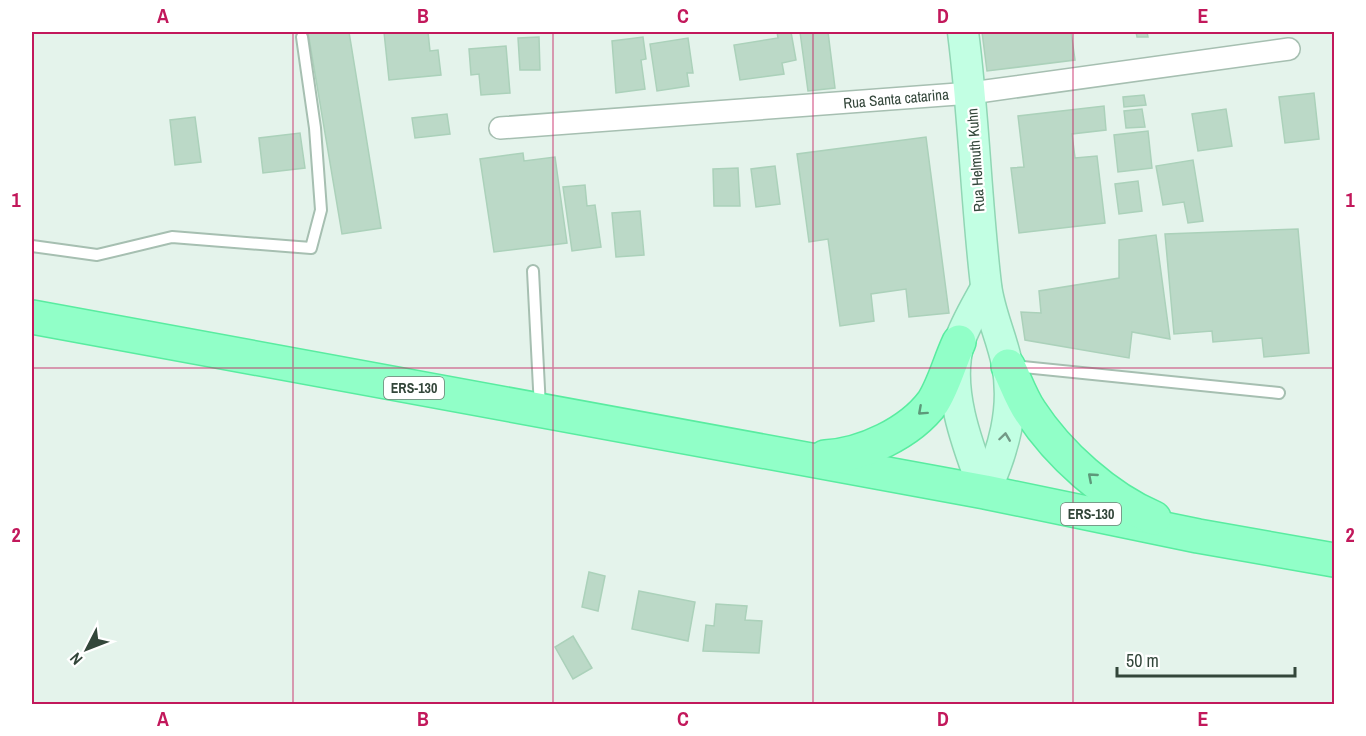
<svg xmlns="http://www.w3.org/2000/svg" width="1366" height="736" font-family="'Archivo Narrow',sans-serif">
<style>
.building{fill:#bbd9c7;stroke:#abd1ba;stroke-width:1.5}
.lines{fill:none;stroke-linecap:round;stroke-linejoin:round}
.service-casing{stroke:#a6bfb1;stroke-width:14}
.minor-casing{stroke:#a6bfb1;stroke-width:24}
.secondary-casing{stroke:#90d6b4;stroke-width:33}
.primary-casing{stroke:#59eca0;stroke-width:36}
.service{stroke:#fff;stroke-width:10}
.minor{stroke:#fff;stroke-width:21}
.secondary{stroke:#c2ffe3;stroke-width:30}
.primary{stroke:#91ffc8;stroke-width:33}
.oneway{stroke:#5d997a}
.oneway2{stroke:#739986}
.grid{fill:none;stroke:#c2185b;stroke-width:1.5;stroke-opacity:0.55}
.labels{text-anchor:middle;stroke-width:4.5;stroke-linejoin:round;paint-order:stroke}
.shield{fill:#fff;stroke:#707e75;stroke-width:1.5}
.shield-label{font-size:14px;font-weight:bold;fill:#33463a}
.street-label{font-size:15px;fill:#33463a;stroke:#fff}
.neatline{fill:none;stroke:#c2185b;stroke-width:2}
.grid-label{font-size:20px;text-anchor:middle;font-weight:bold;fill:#c2185b}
</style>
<rect width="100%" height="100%" fill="#e4f3eb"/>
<!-- building -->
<g class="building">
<polygon points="308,32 349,32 381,228 342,234"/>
<polygon points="384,32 428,32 430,51 438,50 441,75 389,80"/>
<polygon points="777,32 791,32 796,60 782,63 784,74 740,80 734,45 778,38"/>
<polygon points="800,32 828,32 835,88 808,91"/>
<polygon points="982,32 1071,32 1075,60 987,71"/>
<polygon points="1136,32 1147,32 1148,37 1137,37"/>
<polygon points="539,37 540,70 520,70 518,38"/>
<polygon points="643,37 646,59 641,60 645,89 616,93 612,41"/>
<polygon points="688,38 693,73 687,73 689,86 657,91 650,44"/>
<polygon points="506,46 510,93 481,95 479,74 471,75 469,49"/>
<polygon points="1314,93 1319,139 1285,143 1279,97"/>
<polygon points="1144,95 1146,105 1124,107 1123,97"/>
<polygon points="1104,106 1106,130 1072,134 1075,158 1097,156 1105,223 1019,233 1011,168 1024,167 1018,116"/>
<polygon points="1142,109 1145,127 1126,128 1124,111"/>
<polygon points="1226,109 1232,146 1198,151 1192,114"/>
<polygon points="447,114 450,134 415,138 412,118"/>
<polygon points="195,117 201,162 175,165 170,120"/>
<polygon points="1148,131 1152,168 1118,172 1114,135"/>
<polygon points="300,133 305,168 263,173 259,138"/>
<polygon points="926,137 949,313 909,317 906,289 871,294 874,321 840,326 828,239 809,242 797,154"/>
<polygon points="523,153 524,161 555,157 567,243 494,252 480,159"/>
<polygon points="1193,160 1203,221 1188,223 1184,202 1163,205 1156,166"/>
<polygon points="775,166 780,204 756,207 751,169"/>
<polygon points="738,168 740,206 714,206 713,169"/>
<polygon points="1138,181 1142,211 1119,214 1115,184"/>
<polygon points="585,185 587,206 595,205 601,247 572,251 563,187"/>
<polygon points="640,211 644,255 616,257 612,213"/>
<polygon points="1298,229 1309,353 1264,357 1262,338 1213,342 1212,331 1174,334 1165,234"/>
<polygon points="1156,235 1170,339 1132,332 1129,358 1025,340 1021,312 1041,313 1039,291 1119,278 1119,240"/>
<polygon points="589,572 605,576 598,611 582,607"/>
<polygon points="639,591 695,602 688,641 632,629"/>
<polygon points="716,604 747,606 745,620 762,621 759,653 703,651 706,625 714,626"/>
<polygon points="573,636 592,668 573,679 555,647"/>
</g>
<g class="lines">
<defs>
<g id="service">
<polyline points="32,246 97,255 172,237 311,248 321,210 315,128 302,37"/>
<polyline points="533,271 540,408"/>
<polyline points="1014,366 1279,393"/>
</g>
<polyline id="minor" points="500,128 971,93 1289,49"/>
<g id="secondary">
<path d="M963 32C974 116 976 201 986 285 989 312 1002 338 1007 364 1016 409 1003 451 985 492"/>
<path d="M985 492C969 449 945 390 959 343 965 324 977 305 986 288"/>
</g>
<g id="primary">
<polyline points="32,317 985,492 1198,536 1334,560"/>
<path d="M1008 366C1015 380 1021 398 1030 411 1058 454 1107 498 1154 518"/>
<path d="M825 457C863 455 910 433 933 402 944 385 950 361 959 342"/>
</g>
</defs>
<!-- service casing -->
<use href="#service" class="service-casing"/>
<!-- minor casing -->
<use href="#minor" class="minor-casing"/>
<!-- secondary casing -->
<use href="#secondary" class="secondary-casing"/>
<!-- primary casing -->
<use href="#primary" class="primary-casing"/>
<!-- service -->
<use href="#service" class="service"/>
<!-- minor -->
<use href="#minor" class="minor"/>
<!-- secondary -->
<use href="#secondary" class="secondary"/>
<!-- primary -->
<use href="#primary" class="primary"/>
</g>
<!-- one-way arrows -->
<defs><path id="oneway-chevron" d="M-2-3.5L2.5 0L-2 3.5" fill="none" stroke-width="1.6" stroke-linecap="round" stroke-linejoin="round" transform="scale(1.5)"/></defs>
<g class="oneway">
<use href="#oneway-chevron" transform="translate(922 411) rotate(138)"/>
<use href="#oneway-chevron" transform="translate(1092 477) rotate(-139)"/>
</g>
<use class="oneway2" href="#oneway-chevron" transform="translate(1005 437) rotate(-82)"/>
<!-- grid -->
<path class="grid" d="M293 32V704M553 32V704M813 32V704M1073 32V704M32 368H1334"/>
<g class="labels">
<!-- shield labels -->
<g class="shield">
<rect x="384" y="377" width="60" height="22" rx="4.5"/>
<rect x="1061" y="503" width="60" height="22" rx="4.5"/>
</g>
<g class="shield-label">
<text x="414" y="393">ERS-130</text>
<text x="1091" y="519">ERS-130</text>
</g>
<!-- street labels -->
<g class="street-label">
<text transform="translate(896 99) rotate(-5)" y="5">Rua Santa catarina</text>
<text transform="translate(976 160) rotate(-94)" y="5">Rua Helmuth Kuhn</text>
</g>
</g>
<!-- border -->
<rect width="1366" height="736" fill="none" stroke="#ffffff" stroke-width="66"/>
<!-- north arrow -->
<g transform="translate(87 649) rotate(228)" stroke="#ffffff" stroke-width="4.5" paint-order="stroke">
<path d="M0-4.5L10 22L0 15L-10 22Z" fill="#33463a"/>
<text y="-9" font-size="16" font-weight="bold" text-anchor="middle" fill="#33463a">N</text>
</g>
<!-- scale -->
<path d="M1117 667v9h178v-9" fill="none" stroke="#33463a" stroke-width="3"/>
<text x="1126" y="667" font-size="18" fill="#33463a" stroke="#ffffff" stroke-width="4.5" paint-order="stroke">50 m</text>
<rect x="33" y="33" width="1300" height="670" class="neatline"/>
<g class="grid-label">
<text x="163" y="23">A</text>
<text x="423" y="23">B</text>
<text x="683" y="23">C</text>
<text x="943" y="23">D</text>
<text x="1203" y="23">E</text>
<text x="16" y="207">1</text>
<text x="1350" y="207">1</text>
<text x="16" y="542">2</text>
<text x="1350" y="542">2</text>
<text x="163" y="726">A</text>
<text x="423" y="726">B</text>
<text x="683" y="726">C</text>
<text x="943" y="726">D</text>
<text x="1203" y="726">E</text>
</g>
</svg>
